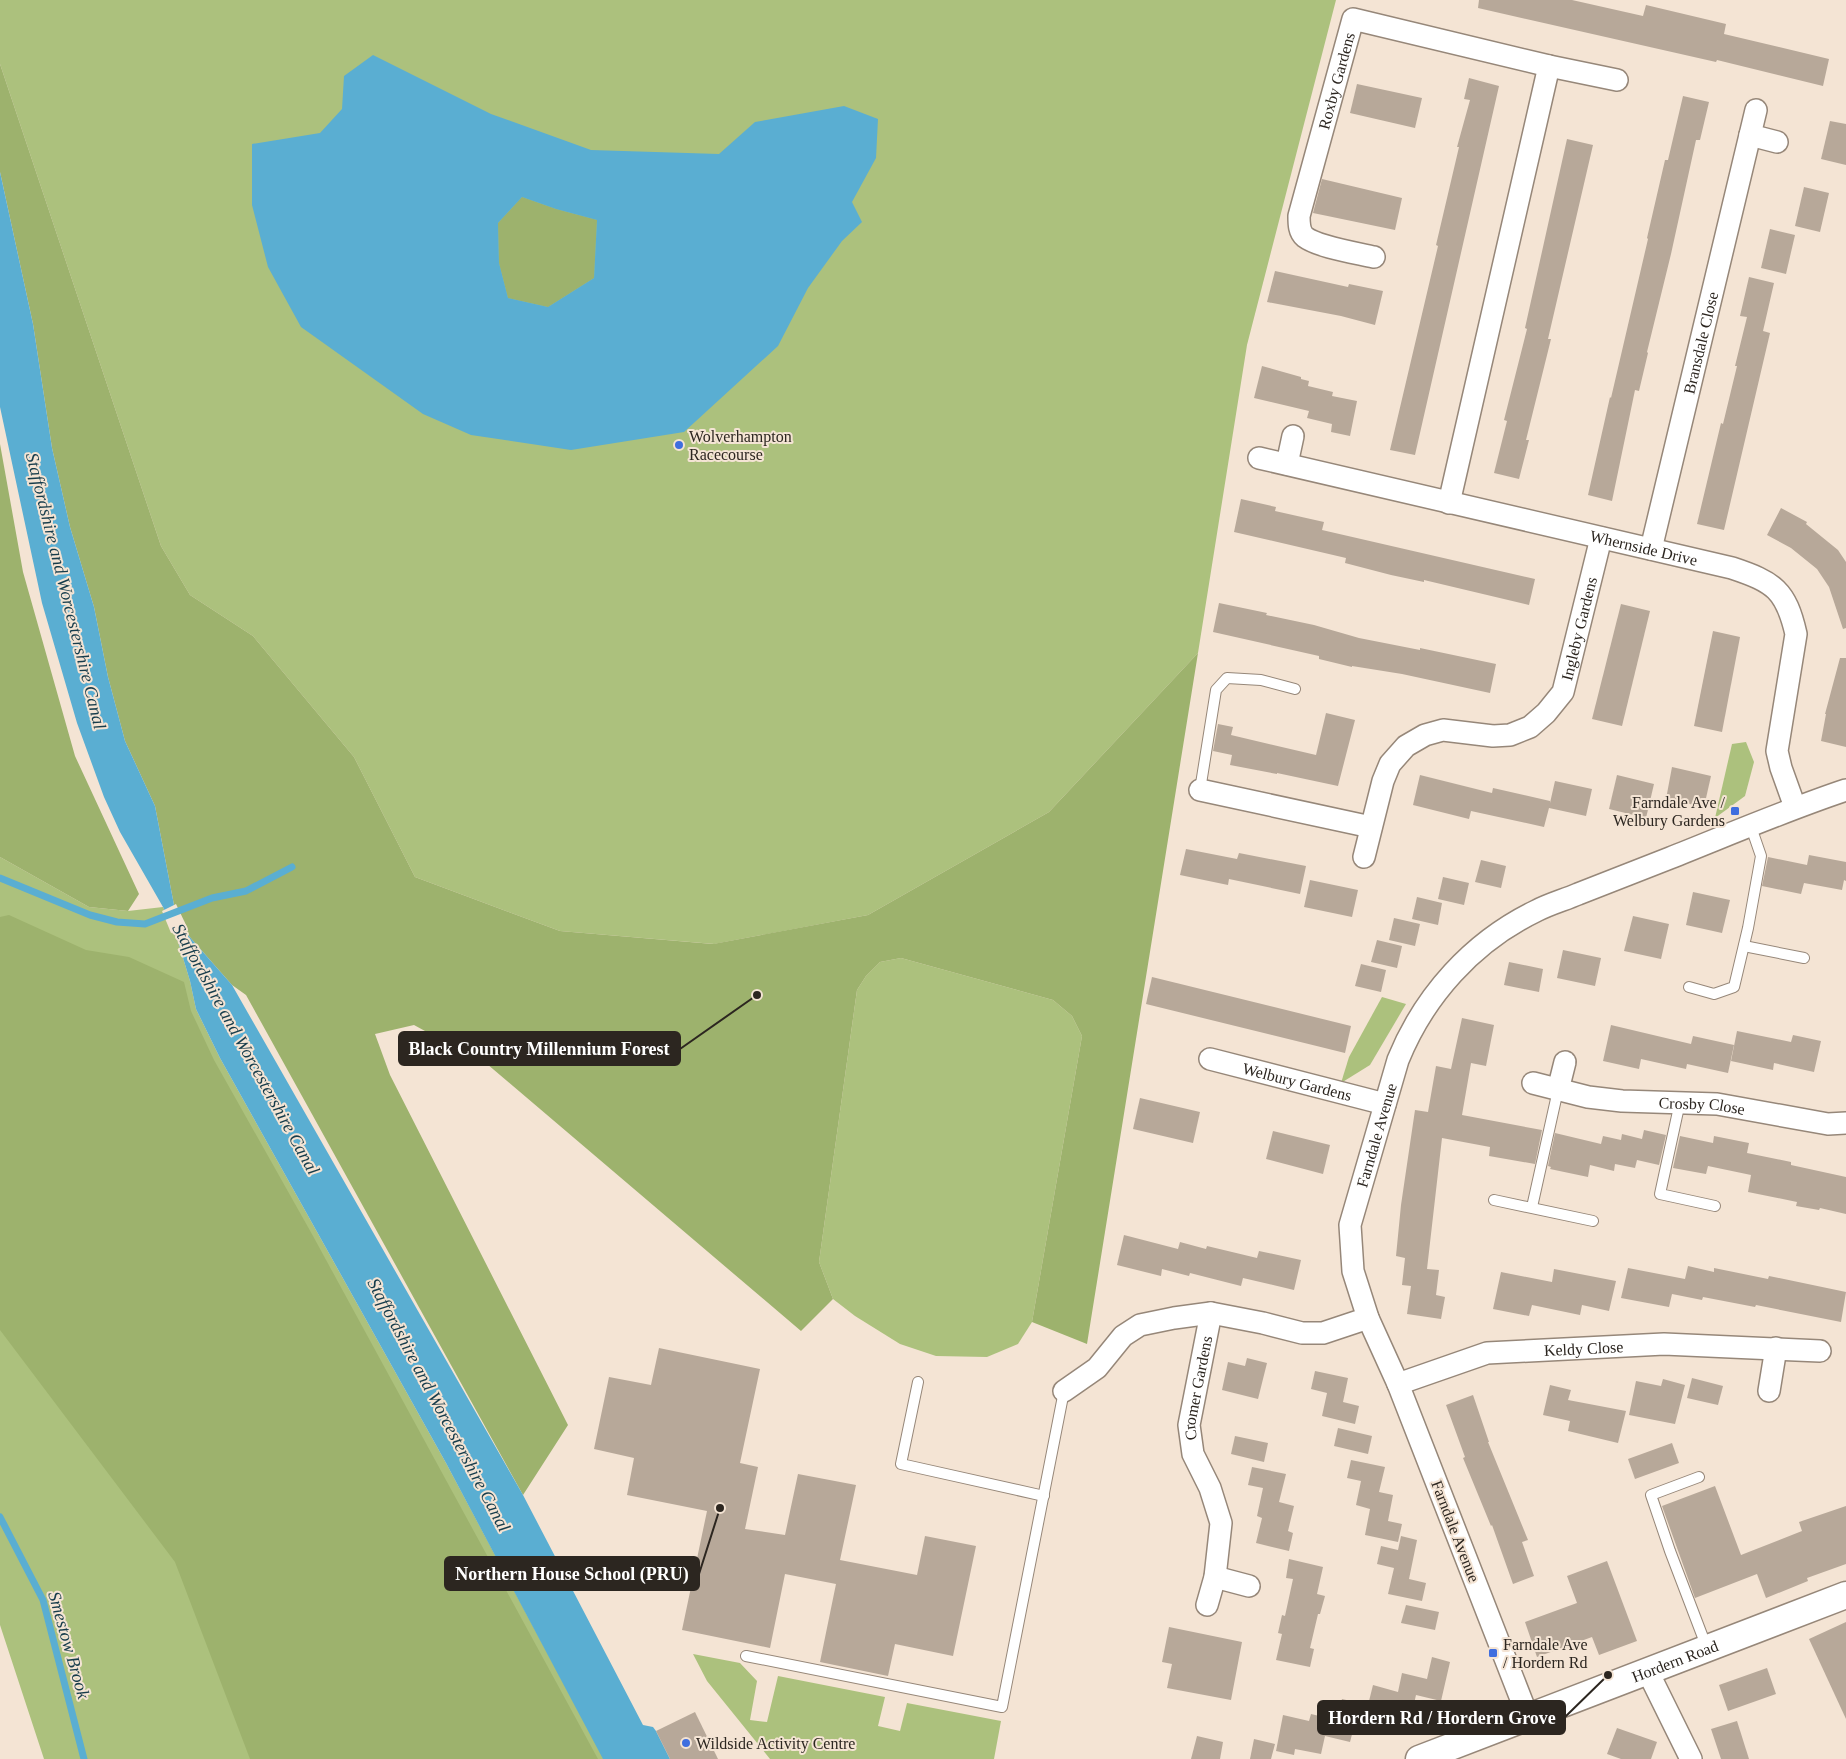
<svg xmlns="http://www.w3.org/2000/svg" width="1846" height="1759" font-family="Georgia,serif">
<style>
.green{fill:#acc17d}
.forest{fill:#9db26d}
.water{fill:#5aaed2;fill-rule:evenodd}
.pier{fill:#f4e4d4}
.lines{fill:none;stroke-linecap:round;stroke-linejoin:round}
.stream{stroke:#5aaed2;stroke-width:7}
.building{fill:#b7a899}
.service-casing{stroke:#968779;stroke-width:12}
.minor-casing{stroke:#968779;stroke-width:24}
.tertiary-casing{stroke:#968779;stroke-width:29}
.service{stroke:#fff;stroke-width:10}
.minor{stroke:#fff;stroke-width:21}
.tertiary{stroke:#fff;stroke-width:26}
.poi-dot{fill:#3f6edf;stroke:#f4e4d4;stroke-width:2}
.labels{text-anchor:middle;stroke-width:4;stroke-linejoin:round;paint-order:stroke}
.street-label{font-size:16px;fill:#2c2620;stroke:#f4e4d4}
.poi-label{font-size:16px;fill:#2c2620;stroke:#f4e4d4;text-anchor:start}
.water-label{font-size:18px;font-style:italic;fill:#163c4b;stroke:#f4e4d4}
.leader{fill:none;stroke:#2c2620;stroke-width:2}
.callout-dot{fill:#2c2620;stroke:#f4e4d4;stroke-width:2}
.callout{fill:#2c2620;stroke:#2c2620;stroke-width:2}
.callout-label{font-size:18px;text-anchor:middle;font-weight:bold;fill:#fff}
</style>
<rect width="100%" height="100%" fill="#f4e4d4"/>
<!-- green -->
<g class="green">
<polygon points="0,0 1336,0 1247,345 1198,653 1049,812 868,915 714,944 560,931 415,877 354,757 253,636 190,595 161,546 0,64"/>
<polygon points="1746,742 1754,762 1745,796 1715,818 1732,744"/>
<polygon points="0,857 89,907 128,911 163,907 177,938 190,981 196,1009 220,1058 446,1463 604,1759 44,1759 0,1625"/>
<polygon points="901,958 1053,1000 1072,1016 1082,1036 1032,1322 1018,1344 987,1357 936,1356 900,1344 855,1316 833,1299 819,1262 857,990 866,976 880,962"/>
<polygon points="1382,997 1406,1004 1370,1065 1341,1083 1349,1057"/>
<polygon points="693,1654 740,1663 757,1681 750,1720 767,1722 778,1676 885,1697 878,1726 900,1731 907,1703 1001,1721 994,1759 770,1759 707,1681"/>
</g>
<!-- forest -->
<g class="forest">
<polygon points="0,64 161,546 190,595 253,636 354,757 415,877 560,931 713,944 868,915 1049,812 1198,653 1087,1344 1032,1322 1082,1036 1072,1016 1053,1000 901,958 880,962 866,976 857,990 819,1262 833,1299 801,1331 467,1047 458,1049 414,1025 375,1034 390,1075 568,1425 523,1495 246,995 232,985 188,935 174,905 155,806 125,741 108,677 94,607 70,527 52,448 33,324 0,172"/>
<polygon points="522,197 556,209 597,220 594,278 548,307 508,298 499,263 498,223"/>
<polygon points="0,444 23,572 75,756 139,894 128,911 89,907 0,857"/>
<polygon points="9,915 86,950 129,957 184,982 191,1011 214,1060 313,1236 598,1759 250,1759 175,1562 0,1330 0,917"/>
</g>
<!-- water -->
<g class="water">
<path d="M373 55 491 114 591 150 719 154 755 122 844 106 878 119 876 158 852 202 862 222 842 241 808 288 778 346 684 432 571 450 471 435 423 414 301 327 268 267 252 205V144L320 133 342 109 344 76ZM522 197 556 209 597 220 594 278 548 307 508 298 499 263 498 223Z"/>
<polygon points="0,172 33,324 52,448 70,527 94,607 108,677 125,741 155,806 174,905 188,935 232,985 523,1495 643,1725 653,1727 656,1731 670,1759 603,1759 446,1463 220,1058 196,1009 190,981 177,938 163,907 120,832 104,797 77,723 42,603 0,407"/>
</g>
<!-- pier -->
<polygon class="pier" points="176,904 187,927 171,933 162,911"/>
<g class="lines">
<!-- stream -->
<g class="stream">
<polyline points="0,878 90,915 117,922 145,924 212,898 246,891 292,867"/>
<polyline points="0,1517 43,1600 84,1759"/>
</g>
</g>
<!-- building -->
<g class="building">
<polygon points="1479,0 1572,0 1643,16 1646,5 1726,24 1724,34 1829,59 1823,86 1717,60 1716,62 1478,8"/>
<polygon points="1469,78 1499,86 1415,455 1390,450 1438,246 1436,245 1459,147 1457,147 1470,100 1464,99"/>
<polygon points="1357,84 1422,98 1415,128 1350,113"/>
<polygon points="1683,96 1709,102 1700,140 1696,140 1671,254 1647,352 1648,353 1639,391 1635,390 1612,501 1588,495 1610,397 1611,398 1648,239 1647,238 1665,160 1668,160"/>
<polygon points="1830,121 1846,124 1846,165 1821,159"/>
<polygon points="1567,139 1593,145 1548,339 1551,339 1526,440 1529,440 1519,479 1494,473 1507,421 1504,420 1527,329 1525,328"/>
<polygon points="1322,179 1402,198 1395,230 1313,213"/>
<polygon points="1804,187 1829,193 1820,232 1795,226"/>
<polygon points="1770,229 1795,235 1786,274 1761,268"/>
<polygon points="1275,271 1348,287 1349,284 1383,291 1375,325 1341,316 1267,302"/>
<polygon points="1749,277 1774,283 1763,331 1770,333 1724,530 1697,524 1721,423 1723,424 1737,366 1735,366 1747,317 1740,316"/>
<polygon points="1262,366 1301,377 1301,379 1309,381 1308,386 1333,392 1332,396 1357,401 1350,436 1331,432 1332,424 1307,418 1309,411 1254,398"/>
<polygon points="1241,499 1276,507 1275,511 1324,522 1322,530 1535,579 1529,605 1424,580 1424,582 1391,575 1345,563 1346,558 1234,532"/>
<polygon points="1781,508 1807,522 1806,524 1838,550 1846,562 1846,628 1843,629 1829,587 1817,569 1791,548 1767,535"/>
<polygon points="1219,603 1267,613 1266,615 1314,625 1359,638 1420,650 1420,648 1496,664 1490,693 1402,674 1352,666 1352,667 1319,659 1319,656 1213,632"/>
<polygon points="1621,604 1650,611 1622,726 1592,719"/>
<polygon points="1713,631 1740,637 1722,732 1694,726"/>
<polygon points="1840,658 1846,658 1846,747 1821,741 1826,714 1825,714"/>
<polygon points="1326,713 1355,720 1338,786 1277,773 1277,774 1230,765 1232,755 1213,751 1218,724 1233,727 1231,735 1316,755"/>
<polygon points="1672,767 1711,776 1704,807 1666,799"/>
<polygon points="1420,775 1492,793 1493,788 1550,801 1550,803 1555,781 1592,789 1586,816 1549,808 1544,827 1471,811 1469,819 1413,805"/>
<polygon points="1617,775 1654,784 1646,818 1609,809"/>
<polygon points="1186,849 1237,859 1239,853 1306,866 1300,894 1229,879 1228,885 1180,875"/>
<polygon points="1809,855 1846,862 1846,881 1844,880 1842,890 1804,883 1801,894 1762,886 1768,857 1807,865"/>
<polygon points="1481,860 1506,866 1501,888 1475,882"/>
<polygon points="1443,877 1469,883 1464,905 1438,899"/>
<polygon points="1310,880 1358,890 1352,917 1304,907"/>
<polygon points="1693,892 1730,900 1722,933 1686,925"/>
<polygon points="1417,897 1442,903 1438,925 1412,919"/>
<polygon points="1633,916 1669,924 1661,959 1624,951"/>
<polygon points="1394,918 1420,924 1415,946 1389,940"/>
<polygon points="1377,940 1402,946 1397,968 1371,962"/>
<polygon points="1563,950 1601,958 1595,986 1557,978"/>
<polygon points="1509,962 1543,969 1539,992 1504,985"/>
<polygon points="1361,964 1386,970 1381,992 1355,986"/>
<polygon points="1152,977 1351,1026 1345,1053 1146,1004"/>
<polygon points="1462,1018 1494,1025 1486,1066 1471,1063 1462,1115 1542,1130 1535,1164 1489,1156 1490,1147 1442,1138 1427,1269 1439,1270 1436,1295 1445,1297 1441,1319 1407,1314 1411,1286 1402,1285 1405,1258 1396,1256 1401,1205 1415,1110 1428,1112 1436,1066 1451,1069"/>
<polygon points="1611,1025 1691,1044 1693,1036 1734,1045 1728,1073 1687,1064 1686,1069 1641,1059 1639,1069 1603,1061"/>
<polygon points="1737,1031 1791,1042 1793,1035 1821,1041 1814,1072 1774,1063 1773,1070 1731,1061"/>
<polygon points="1140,1098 1200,1112 1193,1143 1133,1129"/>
<polygon points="1644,1130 1666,1135 1659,1165 1637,1160 1635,1168 1615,1164 1614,1171 1590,1165 1588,1177 1550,1169 1551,1167 1548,1166 1555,1133 1601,1144 1603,1136 1621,1140 1622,1134 1642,1139"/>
<polygon points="1273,1131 1330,1145 1323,1174 1266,1159"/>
<polygon points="1680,1136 1713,1143 1714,1136 1749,1143 1747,1153 1791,1162 1791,1165 1846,1177 1846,1214 1820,1208 1819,1210 1796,1206 1797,1202 1748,1192 1751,1175 1708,1166 1706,1174 1673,1168"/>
<polygon points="1124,1235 1178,1249 1180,1242 1206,1249 1207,1246 1257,1258 1259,1251 1301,1260 1294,1290 1243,1278 1241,1286 1190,1273 1189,1276 1162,1269 1161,1276 1117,1265"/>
<polygon points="1688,1266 1714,1272 1714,1268 1768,1279 1769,1276 1846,1292 1841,1322 1756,1305 1755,1307 1703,1297 1702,1300 1672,1294 1669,1307 1621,1298 1628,1268 1685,1279"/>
<polygon points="1554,1269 1616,1281 1609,1311 1582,1305 1580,1315 1532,1305 1529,1316 1493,1309 1501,1272 1552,1282"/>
<polygon points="659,1348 760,1369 740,1463 758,1467 745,1529 785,1535 798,1474 856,1485 840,1560 917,1575 925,1536 976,1546 953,1656 895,1644 888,1676 820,1662 836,1584 785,1574 770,1648 682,1630 707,1511 627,1495 634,1458 594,1449 609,1377 651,1385"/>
<polygon points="1247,1358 1267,1363 1258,1399 1222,1390 1228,1362 1245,1366"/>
<polygon points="1315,1371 1348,1378 1343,1402 1359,1406 1355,1424 1322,1416 1327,1393 1311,1389"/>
<polygon points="1692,1378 1723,1386 1718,1405 1687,1398"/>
<polygon points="1663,1379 1685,1385 1675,1424 1629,1415 1636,1381 1661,1386"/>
<polygon points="1550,1385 1571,1390 1568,1400 1626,1411 1618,1443 1568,1431 1570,1421 1543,1415"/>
<polygon points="1473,1395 1489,1442 1488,1442 1528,1540 1522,1542 1534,1576 1513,1584 1492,1525 1491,1526 1463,1458 1465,1457 1446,1405"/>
<polygon points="1338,1428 1372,1436 1368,1454 1334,1446"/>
<polygon points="1235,1436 1268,1443 1264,1462 1231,1454"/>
<polygon points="1672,1443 1679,1463 1635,1479 1628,1459"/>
<polygon points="1351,1460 1385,1467 1379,1492 1393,1495 1388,1521 1402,1524 1398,1542 1365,1535 1370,1509 1356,1505 1361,1481 1347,1478"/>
<polygon points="1252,1467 1286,1474 1279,1502 1294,1506 1288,1531 1293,1533 1289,1551 1256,1543 1262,1518 1257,1516 1263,1488 1248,1485"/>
<polygon points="1715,1486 1741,1555 1802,1531 1799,1522 1846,1506 1846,1564 1807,1578 1808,1581 1766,1598 1757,1574 1695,1598 1662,1506"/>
<polygon points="1401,1536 1417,1540 1409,1579 1426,1583 1422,1601 1388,1594 1394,1568 1377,1564 1381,1546 1398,1550"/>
<polygon points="1289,1559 1323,1567 1317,1594 1325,1596 1320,1614 1318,1614 1310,1648 1314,1649 1310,1667 1276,1660 1282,1634 1278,1633 1282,1615 1285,1616 1293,1579 1286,1578"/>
<polygon points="1607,1561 1637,1641 1599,1655 1592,1637 1537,1657 1525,1622 1577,1603 1567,1576"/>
<polygon points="1406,1605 1439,1612 1435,1630 1401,1623"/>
<polygon points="1846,1622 1846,1719 1809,1639"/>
<polygon points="1169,1627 1242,1642 1231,1700 1167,1688 1172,1664 1162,1662"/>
<polygon points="1432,1657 1450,1662 1441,1701 1416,1695 1411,1717 1385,1711 1381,1729 1355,1723 1350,1742 1325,1736 1321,1754 1295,1749 1294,1755 1276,1751 1283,1715 1309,1721 1311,1714 1336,1720 1342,1699 1368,1705 1373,1685 1398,1692 1402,1673 1427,1679"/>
<polygon points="1767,1668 1776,1694 1728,1711 1719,1685"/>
<polygon points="695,1712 718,1759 670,1759 656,1731"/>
<polygon points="1737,1721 1749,1759 1721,1759 1711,1729"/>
<polygon points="1617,1728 1657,1742 1651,1759 1621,1759 1607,1754"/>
<polygon points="1197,1736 1223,1742 1220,1759 1191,1759"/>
<polygon points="1254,1739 1275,1744 1271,1759 1250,1759"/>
</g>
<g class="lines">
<defs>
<g id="service">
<polyline points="1200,790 1216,690 1227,678 1261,680 1295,689"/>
<polyline points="1744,946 1804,958"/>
<polyline points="1689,987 1714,994 1734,987 1748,928 1761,856 1751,827"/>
<polyline points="1680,1102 1660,1194 1715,1206"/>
<polyline points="1494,1200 1593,1221"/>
<polyline points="1532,1207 1558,1090"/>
<polyline points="918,1382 901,1464 1044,1496"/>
<polyline points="1699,1477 1651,1495 1670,1551 1707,1648"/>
<polyline points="746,1656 1002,1707 1064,1391"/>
</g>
<g id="minor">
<polyline points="1750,135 1777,142"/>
<path id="s1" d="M1374 257C1357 253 1318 247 1305 237 1299 232 1299 224 1299 216L1353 19 1549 66 1617 80"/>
<path id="s2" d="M1259 458 1732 568C1774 582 1786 590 1796 634L1777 751 1781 768 1795 807"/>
<polyline points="1287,464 1293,436"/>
<polyline points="1449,503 1549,66"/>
<path id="s3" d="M1651 549 1756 110"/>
<polyline points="1200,790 1371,827"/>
<path id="s4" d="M1364 857 1383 781 1390 764 1406 746 1425 735 1443 730 1493 736 1510 735 1530 727 1546 713 1563 692 1601 538"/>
<path id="s5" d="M1210 1059 1385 1104"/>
<path id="s6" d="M1533 1083 1588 1097 1622 1101 1717 1104 1828 1124 1846 1123"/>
<polyline points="1558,1090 1565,1062"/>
<path id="s7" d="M1398 1384 1487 1353 1664 1344 1820 1351"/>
<polyline points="1064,1391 1097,1368 1123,1336 1140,1325 1174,1318 1211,1313 1263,1323 1302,1333 1323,1333 1368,1318"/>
<polyline points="1769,1391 1776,1348"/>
<polyline points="1215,1577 1249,1586"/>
<path id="s8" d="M1207 1605 1215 1577 1221 1523 1210 1488 1193 1454 1189 1425 1211 1313"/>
<polyline points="1647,1670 1691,1759"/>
<path id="s9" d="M1528 1717 1398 1384 1368 1318 1353 1271 1350 1225 1398 1060C1424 996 1472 942 1536 911 1549 904 1564 900 1578 894 1609 882 1639 870 1670 858 1728 835 1786 810 1846 790"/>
</g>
<g id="tertiary">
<path id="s10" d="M1419 1759 1846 1595"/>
</g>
</defs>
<!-- service casing -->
<use href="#service" class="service-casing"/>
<!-- minor casing -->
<use href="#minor" class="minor-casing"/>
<!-- tertiary casing -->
<use href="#tertiary" class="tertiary-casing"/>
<!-- service -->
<use href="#service" class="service"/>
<!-- minor -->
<use href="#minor" class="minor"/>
<!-- tertiary -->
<use href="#tertiary" class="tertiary"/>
</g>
<!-- markers -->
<g class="poi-dot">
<circle cx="679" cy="445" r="5"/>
<rect x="1730" y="806" width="10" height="10" rx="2.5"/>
<rect x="1488" y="1648" width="10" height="10" rx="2.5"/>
<circle cx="686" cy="1743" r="5"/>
</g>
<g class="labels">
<!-- street labels -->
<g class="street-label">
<text dy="6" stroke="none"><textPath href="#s1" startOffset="235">Roxby Gardens</textPath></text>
<text dy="6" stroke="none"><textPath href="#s3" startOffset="212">Bransdale Close</textPath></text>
<text dy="6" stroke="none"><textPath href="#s2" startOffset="395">Whernside Drive</textPath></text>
<text dy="6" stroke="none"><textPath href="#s4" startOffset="364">Ingleby Gardens</textPath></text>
<text dy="6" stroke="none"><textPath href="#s5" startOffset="90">Welbury Gardens</textPath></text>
<text dy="6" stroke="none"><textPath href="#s6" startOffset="171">Crosby Close</textPath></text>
<text dy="6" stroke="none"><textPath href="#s9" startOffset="619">Farndale Avenue</textPath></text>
<text dy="6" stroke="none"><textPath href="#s7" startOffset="191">Keldy Close</textPath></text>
<text dy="6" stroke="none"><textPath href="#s8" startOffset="225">Cromer Gardens</textPath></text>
<text transform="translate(1456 1531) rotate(69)" y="6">Farndale Avenue</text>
<text dy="6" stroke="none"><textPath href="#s10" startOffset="274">Hordern Road</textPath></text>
</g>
<!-- poi labels -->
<g class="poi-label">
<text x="689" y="442">Wolverhampton<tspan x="689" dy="18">Racecourse</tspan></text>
<text x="1725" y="808" text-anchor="end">Farndale Ave /<tspan x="1725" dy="18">Welbury Gardens</tspan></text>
<text x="1503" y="1650">Farndale Ave<tspan x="1503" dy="18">/ Hordern Rd</tspan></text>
<text x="696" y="1749">Wildside Activity Centre</text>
</g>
<!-- water labels -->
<g class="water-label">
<text transform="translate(66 591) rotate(76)" y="6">Staffordshire and Worcestershire Canal</text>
<text transform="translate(246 1049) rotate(61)" y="6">Staffordshire and Worcestershire Canal</text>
<text transform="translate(439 1405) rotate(62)" y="6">Staffordshire and Worcestershire Canal</text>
<text transform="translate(69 1645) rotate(74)" y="6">Smestow Brook</text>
</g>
</g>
<!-- callouts -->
<path class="leader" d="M757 995L680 1049M720 1508L699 1574M1608 1675L1565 1717"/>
<g class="callout-dot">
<circle cx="757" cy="995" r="5"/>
<circle cx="720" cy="1508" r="5"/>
<circle cx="1608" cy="1675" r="5"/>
</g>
<g class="callout">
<rect x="399" y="1032" width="281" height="33" rx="5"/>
<rect x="445" y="1557" width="254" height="33" rx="5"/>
<rect x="1318" y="1701" width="247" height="33" rx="5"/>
</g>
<g class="callout-label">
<text x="539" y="1055">Black Country Millennium Forest</text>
<text x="572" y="1580">Northern House School (PRU)</text>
<text x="1442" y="1724">Hordern Rd / Hordern Grove</text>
</g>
</svg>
